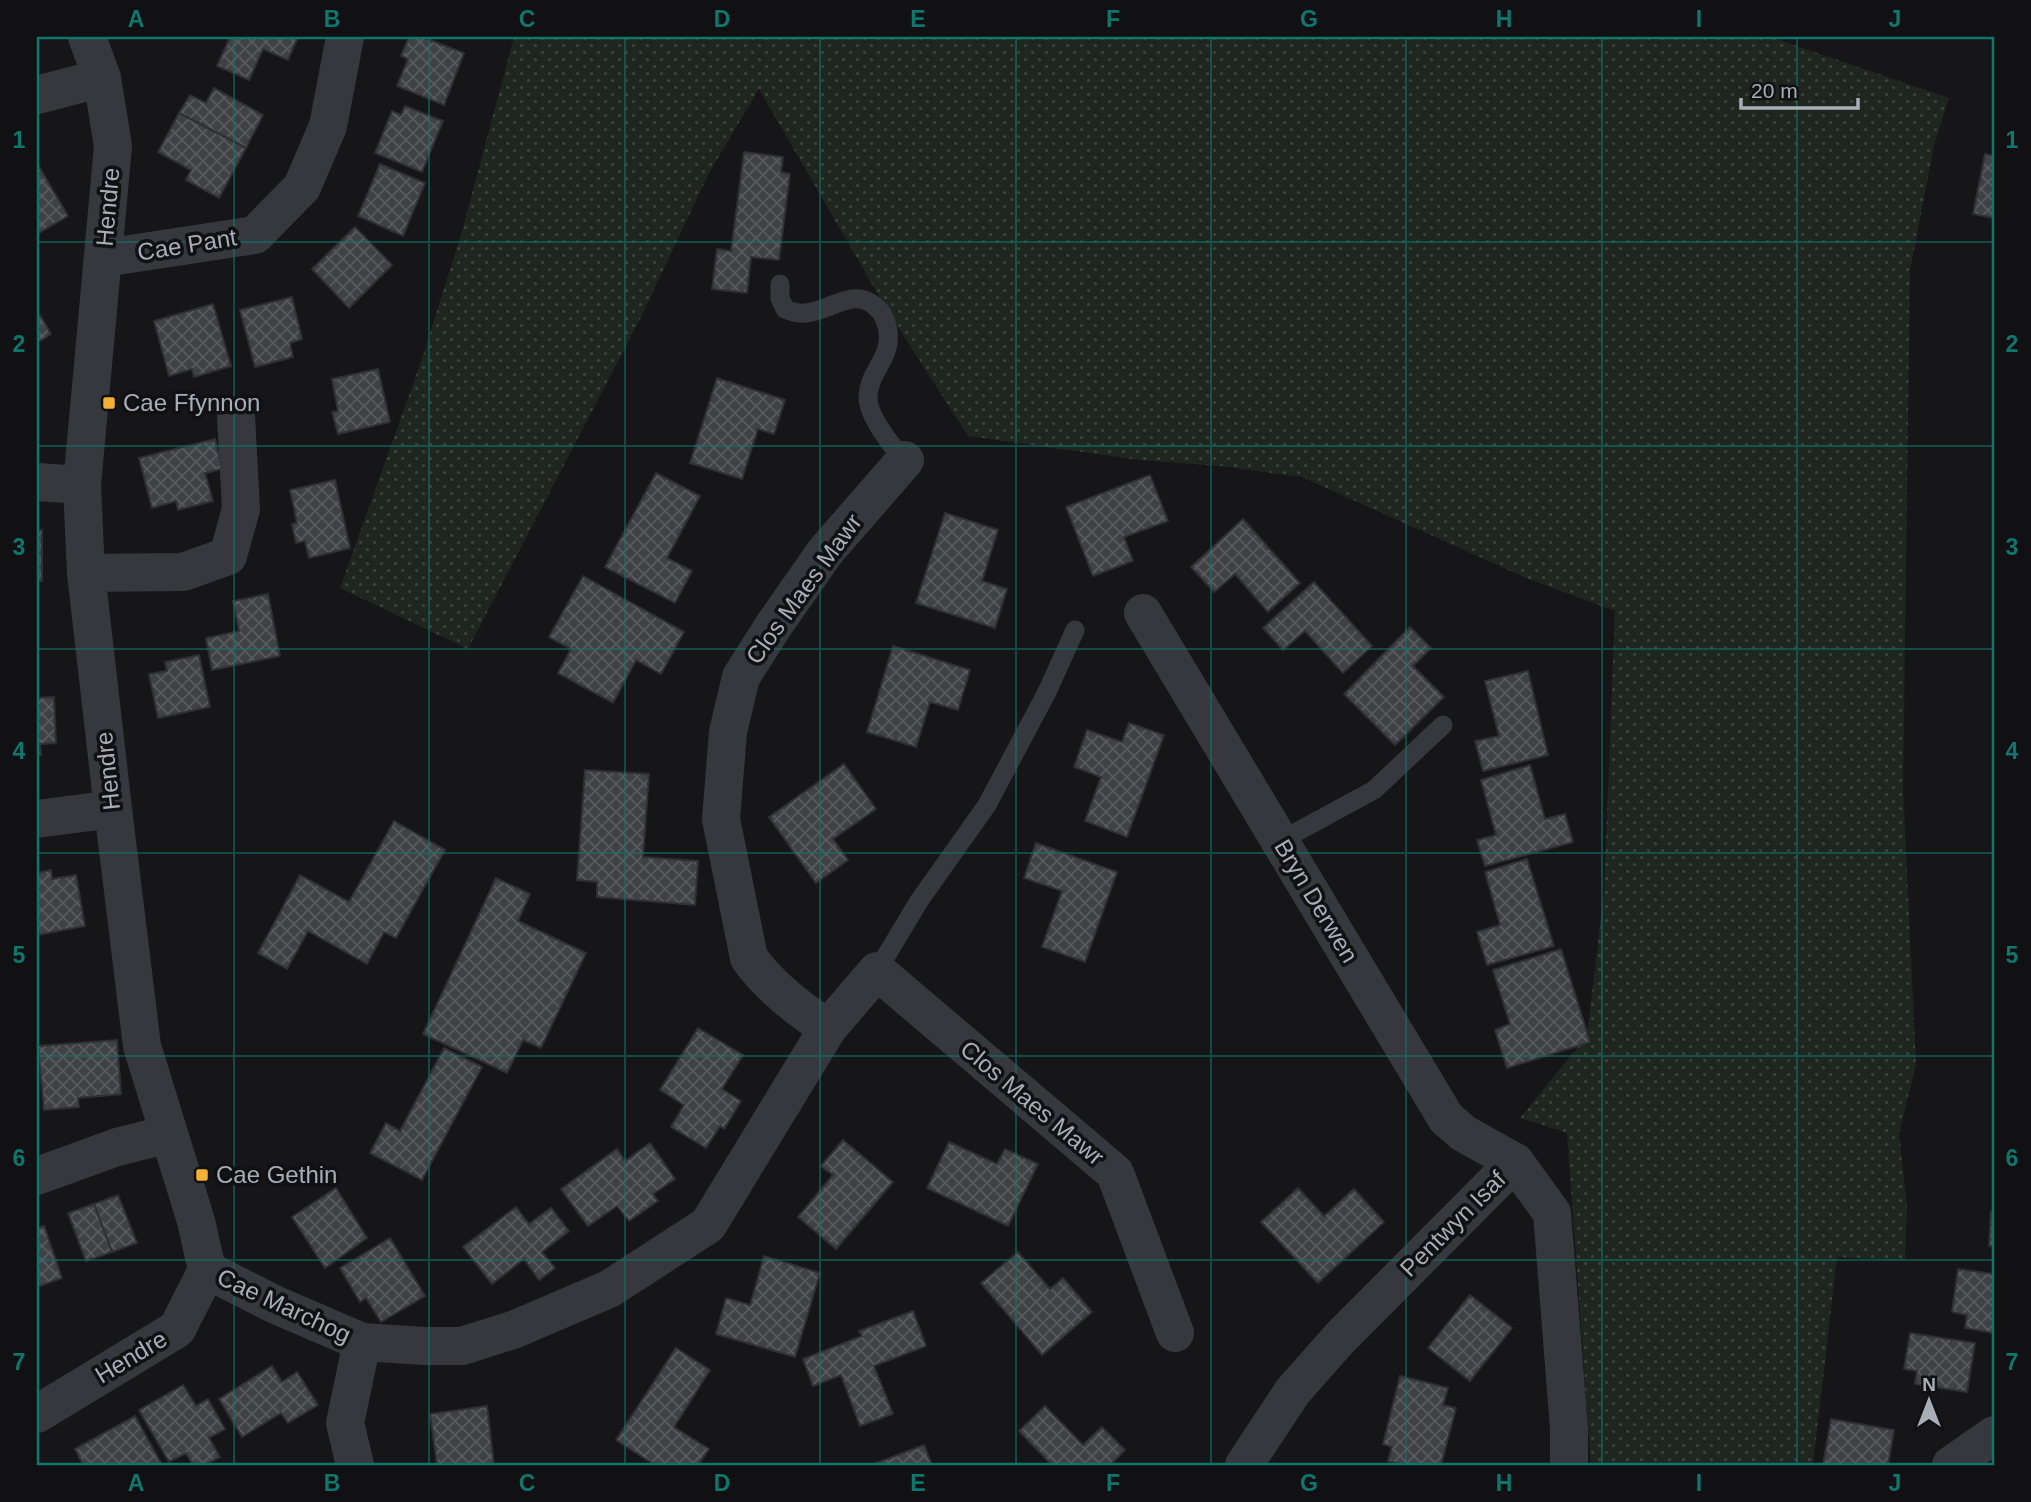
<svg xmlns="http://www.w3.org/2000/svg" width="2031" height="1502" font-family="Arial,sans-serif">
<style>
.grass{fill:url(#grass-dots)}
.building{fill:url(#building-cross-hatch);stroke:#303034;stroke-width:2}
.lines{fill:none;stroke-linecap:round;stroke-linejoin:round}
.service{stroke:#37383d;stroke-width:19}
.minor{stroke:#37383d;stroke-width:38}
.grid{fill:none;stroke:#0f766e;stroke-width:2;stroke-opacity:0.55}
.poi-dot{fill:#f2b134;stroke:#111113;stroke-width:2.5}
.labels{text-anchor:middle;stroke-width:7;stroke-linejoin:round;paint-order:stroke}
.street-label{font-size:24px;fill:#a8adb8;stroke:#111113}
.poi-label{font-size:24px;fill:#a8adb8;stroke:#111113;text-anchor:start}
.neatline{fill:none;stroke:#0f766e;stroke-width:2.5}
.grid-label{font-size:23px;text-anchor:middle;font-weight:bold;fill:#0f766e}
</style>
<defs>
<pattern id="grass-dots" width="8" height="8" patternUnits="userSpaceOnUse" patternTransform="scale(1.75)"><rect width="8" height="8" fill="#1e261f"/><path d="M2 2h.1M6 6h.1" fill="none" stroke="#3c433d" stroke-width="1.8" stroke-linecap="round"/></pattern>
<pattern id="building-cross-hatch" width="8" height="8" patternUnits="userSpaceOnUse" patternTransform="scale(1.75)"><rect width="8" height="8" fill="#404145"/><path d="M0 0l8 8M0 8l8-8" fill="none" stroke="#595a5e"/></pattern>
</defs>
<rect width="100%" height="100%" fill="#161618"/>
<!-- grass -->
<polygon class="grass" points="514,37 1771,37 1949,98 1934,145 1910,271 1903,788 1916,1064 1899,1134 1907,1206 1905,1261 1837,1257 1813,1465 1591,1465 1567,1133 1520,1118 1587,1036 1604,892 1615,611 1526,578 1302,477 1220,466 1140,460 968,436 887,310 759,89 709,173 640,319 468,649 340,588 422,359 462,231"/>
<!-- building -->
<g class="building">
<polygon points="230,37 298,37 288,60 263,49 249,80 217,66"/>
<polygon points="409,37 422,37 464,53 444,105 397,86 408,59 401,56"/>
<polygon points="214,88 263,115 246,148 179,113 190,95 206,103"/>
<polygon points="405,106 443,121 422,172 375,153 392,111 401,115"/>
<polygon points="179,113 246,148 219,198 186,180 191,170 158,152"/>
<polygon points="744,152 783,157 781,172 790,174 779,260 751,257 747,293 712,289 717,249 731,251"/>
<polygon points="1985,154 1994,156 1994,218 1973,214"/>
<polygon points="380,164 425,183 403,236 358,216"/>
<polygon points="38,165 68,216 37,234 37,166"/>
<polygon points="355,227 392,265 349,308 312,269"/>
<polygon points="292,297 302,339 290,343 293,357 255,367 240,310"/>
<polygon points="213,304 231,366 194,377 192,369 169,376 154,321"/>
<polygon points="37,310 51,334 37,343"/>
<polygon points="378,369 390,422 338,434 332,412 338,411 332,379"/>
<polygon points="717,378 785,400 774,434 758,429 742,479 690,463"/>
<polygon points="215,439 222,469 205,473 213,501 178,510 176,501 152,508 139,458"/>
<polygon points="656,473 700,496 667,558 692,571 675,603 605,567"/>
<polygon points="1150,475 1168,521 1124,537 1133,561 1093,576 1066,507"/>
<polygon points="335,480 350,548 309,558 305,541 296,543 292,524 297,523 290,490"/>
<polygon points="945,513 998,530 982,581 1007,589 995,628 916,603"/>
<polygon points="1243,519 1300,583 1268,612 1235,574 1214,592 1191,567"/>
<polygon points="37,530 42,530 42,581 37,582"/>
<polygon points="583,576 684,632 661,674 636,660 613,703 558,673 571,649 549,637"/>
<polygon points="1314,582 1372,646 1343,673 1305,631 1283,650 1263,628"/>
<polygon points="268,594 280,656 212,670 206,638 239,631 233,601"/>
<polygon points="1410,627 1431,648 1413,666 1444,697 1395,745 1344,694"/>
<polygon points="893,646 970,670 958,710 930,702 916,747 867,732"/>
<polygon points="199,655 210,707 158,718 149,674 167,671 165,662"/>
<polygon points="1528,671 1548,755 1483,771 1475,741 1499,736 1485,681"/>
<polygon points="54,697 56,743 40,744 41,755 37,755 37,698"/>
<polygon points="1129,723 1164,735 1127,837 1085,821 1101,777 1074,767 1087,730 1122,742"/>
<polygon points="844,764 876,809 833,839 848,860 816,883 769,817"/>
<polygon points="1530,765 1545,819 1565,814 1573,842 1485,866 1477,840 1496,835 1481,780"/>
<polygon points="585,770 649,774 643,857 698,861 695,905 597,897 597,882 577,880"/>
<polygon points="394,821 445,850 396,938 384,932 367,964 308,931 287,969 258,953 300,875 349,902"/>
<polygon points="1036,843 1117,872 1085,962 1042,947 1062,891 1024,878"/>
<polygon points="1527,859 1554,946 1487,965 1477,932 1500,925 1485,872"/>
<polygon points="51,870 52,879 76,875 85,926 37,935 37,873"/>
<polygon points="496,878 530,894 518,921 586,953 541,1048 523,1040 507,1073 423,1034"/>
<polygon points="1561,949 1590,1042 1507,1068 1495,1030 1510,1024 1493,970"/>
<polygon points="698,1028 743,1055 722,1089 741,1101 724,1129 720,1126 706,1148 671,1127 684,1105 660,1090"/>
<polygon points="117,1040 121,1094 78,1098 79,1107 44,1110 38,1046"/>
<polygon points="444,1048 482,1067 422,1180 370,1153 386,1123 400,1131"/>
<polygon points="843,1140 893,1182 836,1249 798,1217 833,1175 821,1166"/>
<polygon points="949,1142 997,1164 1005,1149 1038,1164 1008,1226 927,1188"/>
<polygon points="650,1143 675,1179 653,1194 658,1201 629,1221 617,1206 588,1226 561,1189 617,1149 625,1161"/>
<polygon points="336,1188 367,1238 325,1268 292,1217"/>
<polygon points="1298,1188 1324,1216 1354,1189 1384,1222 1318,1283 1261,1222"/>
<polygon points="118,1195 137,1243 112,1252 94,1204"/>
<polygon points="94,1204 112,1252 86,1261 68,1213"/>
<polygon points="516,1207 529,1224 551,1208 569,1231 542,1252 555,1268 539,1280 524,1259 492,1284 463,1247"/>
<polygon points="1991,1212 1994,1212 1994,1246 1989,1246"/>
<polygon points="44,1226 62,1278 37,1287 37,1228"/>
<polygon points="390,1238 425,1296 381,1322 366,1298 360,1302 340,1268"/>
<polygon points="1018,1252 1050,1289 1063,1278 1092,1312 1042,1355 981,1283"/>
<polygon points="764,1256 820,1273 795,1357 716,1334 726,1298 750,1305"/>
<polygon points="1958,1269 1994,1274 1994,1333 1965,1328 1967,1315 1952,1312"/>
<polygon points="1470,1295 1512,1328 1470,1381 1428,1348"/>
<polygon points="913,1311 926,1346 874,1366 893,1414 860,1426 841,1375 813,1386 803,1359 862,1336 859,1331"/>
<polygon points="1910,1333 1975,1343 1967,1392 1915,1384 1917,1371 1904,1369"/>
<polygon points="676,1348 710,1370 674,1427 709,1449 698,1465 655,1465 616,1440"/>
<polygon points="272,1366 282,1382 297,1372 318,1405 288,1423 281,1413 242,1437 219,1399"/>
<polygon points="1400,1376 1448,1388 1443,1405 1456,1408 1441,1465 1405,1465 1388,1461 1392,1447 1383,1444"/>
<polygon points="183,1385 196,1406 208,1399 225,1429 209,1438 220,1457 205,1465 193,1465 186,1453 169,1462 139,1410"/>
<polygon points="487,1406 494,1465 437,1465 430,1414"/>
<polygon points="1045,1406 1083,1445 1102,1427 1125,1450 1110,1465 1052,1465 1019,1431"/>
<polygon points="135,1416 162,1465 83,1465 75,1449"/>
<polygon points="1831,1419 1894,1430 1888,1465 1823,1465"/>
<polygon points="924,1445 932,1465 871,1465"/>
</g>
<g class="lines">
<!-- service -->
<g class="service">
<path d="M780 284V298L785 309C792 312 798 314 806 313 832 311 856 283 880 311 884 316 887 325 888 331 892 358 869 371 868 396 867 415 892 447 905 460"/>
<polyline points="1280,841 1374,790 1443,725"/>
<polyline points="877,971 919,901 987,805 1047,692 1075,630"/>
</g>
<!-- minor -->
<g class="minor">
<polyline points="37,95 102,78"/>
<polyline points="104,258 255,235 302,187 328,126 345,37"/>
<polyline points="37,482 82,485"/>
<polyline points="86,573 183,572 228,556 241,509 236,416"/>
<polyline points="1143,613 1446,1118 1463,1133 1515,1162"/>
<polyline points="37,819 113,809"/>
<path d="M828 1028C798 1009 770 987 749 958L721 819 728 732 741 677 774 625 825 552 905 460"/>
<polyline points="37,1176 117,1147 169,1134"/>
<polyline points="207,1270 276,1305 362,1342 345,1423 355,1465"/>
<polyline points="362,1342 425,1346 462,1346 513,1330 609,1289 708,1225 828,1028 877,971 1115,1173 1175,1333"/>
<polyline points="37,1414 177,1329 207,1270 196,1221 142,1046 113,809 86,573 82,485 113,146 102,78 87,37"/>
<polyline points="1244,1465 1293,1391 1339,1339 1515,1162 1552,1213 1569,1428 1569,1465"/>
<polyline points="1951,1465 1994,1435"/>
</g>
</g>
<!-- grid -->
<path class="grid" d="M234 37V1465M429 37V1465M625 37V1465M820 37V1465M1016 37V1465M1211 37V1465M1406 37V1465M1602 37V1465M1797 37V1465M37 242H1994M37 446H1994M37 649H1994M37 853H1994M37 1056H1994M37 1260H1994"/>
<!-- markers -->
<g class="poi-dot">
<rect x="102" y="396" width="14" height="14" rx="3.5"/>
<rect x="195" y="1168" width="14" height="14" rx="3.5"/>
</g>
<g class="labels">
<!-- street labels -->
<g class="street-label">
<text transform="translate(108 207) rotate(-85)" y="8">Hendre</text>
<text transform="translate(187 245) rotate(-9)" y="8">Cae Pant</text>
<text transform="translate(804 589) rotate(-54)" y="8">Clos Maes Mawr</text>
<text transform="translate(108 771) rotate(-96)" y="8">Hendre</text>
<text transform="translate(1316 901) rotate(59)" y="8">Bryn Derwen</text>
<text transform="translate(1032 1103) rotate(40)" y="8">Clos Maes Mawr</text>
<text transform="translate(1453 1224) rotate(-45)" y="8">Pentwyn Isaf</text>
<text transform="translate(284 1306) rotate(25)" y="8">Cae Marchog</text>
<text transform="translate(131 1357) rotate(-31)" y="8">Hendre</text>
</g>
<!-- poi labels -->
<g class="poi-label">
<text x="123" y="411">Cae Ffynnon</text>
<text x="216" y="1183">Cae Gethin</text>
</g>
</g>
<!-- border -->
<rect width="2031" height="1502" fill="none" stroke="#111113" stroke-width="77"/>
<!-- north arrow -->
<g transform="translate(1929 1401)" stroke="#111113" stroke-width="5" paint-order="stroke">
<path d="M0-5L12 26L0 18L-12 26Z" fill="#a8adb8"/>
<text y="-10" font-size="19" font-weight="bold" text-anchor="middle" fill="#a8adb8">N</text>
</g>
<!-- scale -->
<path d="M1741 98v10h117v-10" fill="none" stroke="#a8adb8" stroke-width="3.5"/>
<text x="1751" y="98" font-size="21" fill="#a8adb8" stroke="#111113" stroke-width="5" paint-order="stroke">20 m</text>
<rect x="38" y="38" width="1955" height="1426" class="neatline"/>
<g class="grid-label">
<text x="136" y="27">A</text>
<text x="332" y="27">B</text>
<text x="527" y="27">C</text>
<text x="722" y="27">D</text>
<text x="918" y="27">E</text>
<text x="1113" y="27">F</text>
<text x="1309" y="27">G</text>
<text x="1504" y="27">H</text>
<text x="1699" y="27">I</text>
<text x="1895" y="27">J</text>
<text x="19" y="148">1</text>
<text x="2012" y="148">1</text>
<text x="19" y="352">2</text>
<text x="2012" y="352">2</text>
<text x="19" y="555">3</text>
<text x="2012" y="555">3</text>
<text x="19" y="759">4</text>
<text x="2012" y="759">4</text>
<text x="19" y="963">5</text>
<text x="2012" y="963">5</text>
<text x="19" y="1166">6</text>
<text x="2012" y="1166">6</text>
<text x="19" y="1370">7</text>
<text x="2012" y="1370">7</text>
<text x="136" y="1491">A</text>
<text x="332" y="1491">B</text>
<text x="527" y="1491">C</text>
<text x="722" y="1491">D</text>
<text x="918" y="1491">E</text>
<text x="1113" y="1491">F</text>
<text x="1309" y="1491">G</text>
<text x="1504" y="1491">H</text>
<text x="1699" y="1491">I</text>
<text x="1895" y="1491">J</text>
</g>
</svg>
